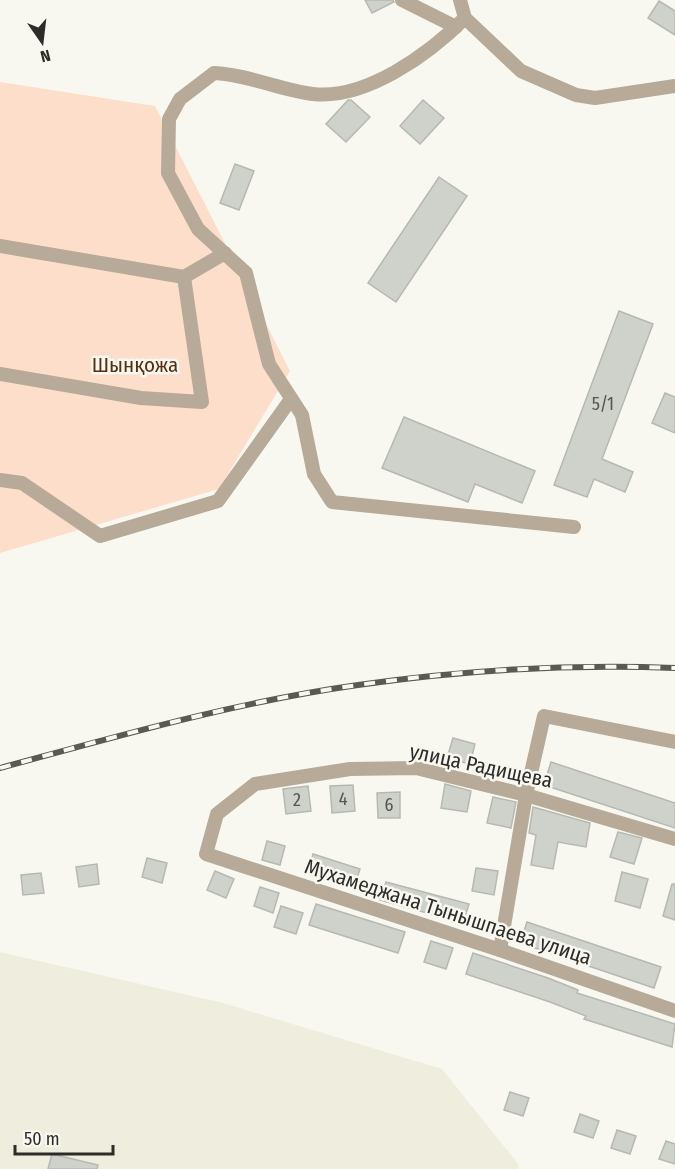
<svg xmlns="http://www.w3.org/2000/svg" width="675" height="1169" font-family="'Fira Sans Condensed',sans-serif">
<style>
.built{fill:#efedde}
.green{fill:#fddecb}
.building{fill:#ced2ca;stroke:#b6b9b2;stroke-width:1.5}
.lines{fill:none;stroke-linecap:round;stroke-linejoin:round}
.minor{stroke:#b7aa98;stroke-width:14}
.rail-casing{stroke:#5a5954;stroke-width:6}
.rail{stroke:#f9f8f0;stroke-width:4;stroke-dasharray:11;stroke-linecap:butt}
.labels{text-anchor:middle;stroke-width:5;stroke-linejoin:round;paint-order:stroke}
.number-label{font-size:18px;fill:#555651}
.park-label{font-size:21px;fill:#592e0f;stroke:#f9f8f0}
.street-label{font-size:21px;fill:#2d2c29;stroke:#f9f8f0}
</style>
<rect width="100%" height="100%" fill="#f9f8f0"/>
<!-- built -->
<polygon class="built" points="0,952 223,1003 442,1069 519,1165 518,1169 0,1169"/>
<!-- green -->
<polygon class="green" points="0,82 155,106 290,371 219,489 0,553"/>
<!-- building -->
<g class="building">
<polygon points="365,0 393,0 394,2 372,13"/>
<polygon points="659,1 675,11 675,35 648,18"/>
<polygon points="348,100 351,100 370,117 346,142 326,124"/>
<polygon points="423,100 444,118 420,144 400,126"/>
<polygon points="235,164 254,171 239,210 220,203"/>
<polygon points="439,177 467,196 396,302 368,283"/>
<polygon points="619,311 653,324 602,459 633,472 625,492 594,479 587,497 554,485"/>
<polygon points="665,393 675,397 675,433 652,423"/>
<polygon points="404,417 535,471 522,503 475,484 468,502 382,468"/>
<polygon points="453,738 475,744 470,764 447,758"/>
<polygon points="551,762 675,803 675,828 544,785"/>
<polygon points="445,784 471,791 467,812 441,808"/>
<polygon points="353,785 355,811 332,813 330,786"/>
<polygon points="308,786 311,811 286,814 283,789"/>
<polygon points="400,792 400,818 378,818 377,793"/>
<polygon points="493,797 516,802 511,828 487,823"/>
<polygon points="533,807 590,823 586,847 558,842 553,869 531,865 536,835 529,833"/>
<polygon points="618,832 642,838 634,864 610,857"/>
<polygon points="267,841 285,846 280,865 262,860"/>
<polygon points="313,854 360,869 354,887 308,872"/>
<polygon points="147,858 167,863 162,883 142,877"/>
<polygon points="97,864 99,884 79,887 76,867"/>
<polygon points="476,868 498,871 494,895 472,891"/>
<polygon points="215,871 234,879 226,898 207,890"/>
<polygon points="622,872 648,879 640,908 615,901"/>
<polygon points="41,873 44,893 23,895 21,875"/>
<polygon points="386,882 469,904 463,923 380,900"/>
<polygon points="672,884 675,884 675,920 663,916"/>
<polygon points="260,887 279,893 273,913 254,906"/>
<polygon points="316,904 405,932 398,953 309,925"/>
<polygon points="281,906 303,913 296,934 274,927"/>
<polygon points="527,922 661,967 654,988 520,943"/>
<polygon points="431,941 453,948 446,969 424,962"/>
<polygon points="473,953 548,978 578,990 577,993 675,1024 672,1047 584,1019 586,1016 550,1002 466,974"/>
<polygon points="510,1092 529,1098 523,1116 504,1110"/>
<polygon points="580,1114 599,1121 593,1138 574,1132"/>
<polygon points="617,1130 636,1136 630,1154 611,1148"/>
<polygon points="666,1141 675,1144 675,1164 659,1159"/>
<polygon points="52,1154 98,1165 97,1169 48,1169"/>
</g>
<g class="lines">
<!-- minor -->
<g class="minor">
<polyline points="402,0 456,27"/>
<polyline points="460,0 465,18 521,71 576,95 595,98 675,86"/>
<path d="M465 18C429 54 366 100 313 94 280 90 250 75 214 73L180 99 169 119 168 173 198 229 246 273 269 364 302 415 314 474 332 502 574 527"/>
<polyline points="0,246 184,277"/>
<polyline points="0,374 141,398 202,402 184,277 225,253"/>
<polyline points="0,480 22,483 100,536 218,501 291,399"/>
<polyline points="675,839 526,795 416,768 350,769 255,784 217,814 206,854 500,950 675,1011"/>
<polyline points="500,950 526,795 544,716 675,742"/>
</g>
<defs>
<path id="rail" d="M0 768C118 736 236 702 358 685 463 670 569 664 675 668"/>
</defs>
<!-- rail casing -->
<use href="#rail" class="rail-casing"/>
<!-- rail -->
<use href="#rail" class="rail"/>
</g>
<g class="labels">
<!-- number labels -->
<g class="number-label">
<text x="603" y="410">5/1</text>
<text x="343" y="805">4</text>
<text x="297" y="806">2</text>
<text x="389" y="811">6</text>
</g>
<!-- park labels -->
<g class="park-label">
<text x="135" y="372">Шынқожа</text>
</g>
<!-- street labels -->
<g class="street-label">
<text transform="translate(481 766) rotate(12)" y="7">улица Радищева</text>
<text transform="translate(448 912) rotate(18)" y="7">Мухамеджана Тынышпаева улица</text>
</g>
</g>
<!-- north arrow -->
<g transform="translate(42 42) rotate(166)" stroke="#f9f8f0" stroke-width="4.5" paint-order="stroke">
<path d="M0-4.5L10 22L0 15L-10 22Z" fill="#2d2c29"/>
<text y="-9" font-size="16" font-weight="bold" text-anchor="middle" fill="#2d2c29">N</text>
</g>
<!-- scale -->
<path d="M15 1145v9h98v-9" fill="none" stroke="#2d2c29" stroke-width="3"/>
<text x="24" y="1145" font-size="18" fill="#2d2c29" stroke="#f9f8f0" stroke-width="4.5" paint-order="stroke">50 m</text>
</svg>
